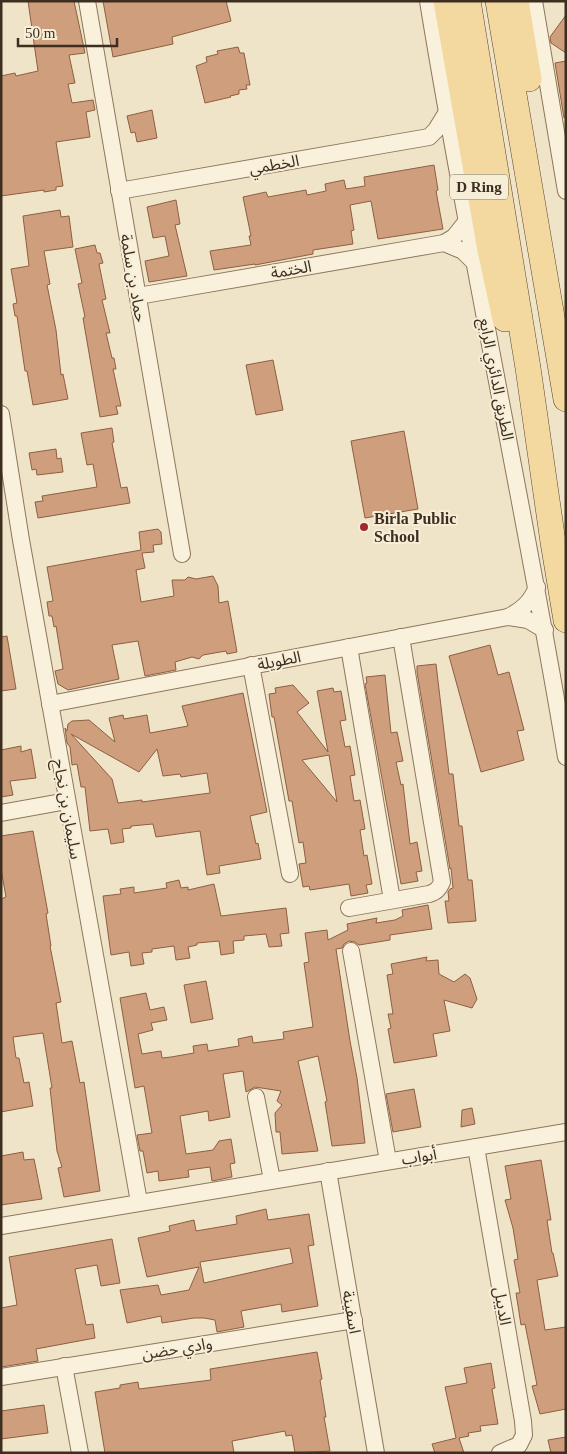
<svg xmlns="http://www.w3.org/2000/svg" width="567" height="1454" font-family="'Times New Roman','Noto Sans Arabic',serif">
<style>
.building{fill:#cf9f7d;stroke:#8d5f41;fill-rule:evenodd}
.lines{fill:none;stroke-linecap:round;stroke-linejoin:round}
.street-casing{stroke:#8d765c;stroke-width:18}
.primary-casing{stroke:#5b4430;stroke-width:26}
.street{stroke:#faf1dc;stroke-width:16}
.primary{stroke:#f3d9a0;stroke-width:25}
.poi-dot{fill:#9e2a2b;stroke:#f7eed8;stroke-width:2}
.labels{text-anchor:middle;stroke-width:4;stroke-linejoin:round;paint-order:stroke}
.shield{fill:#f7eed8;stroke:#756857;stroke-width:1}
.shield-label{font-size:15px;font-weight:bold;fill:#3d2e20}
.street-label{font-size:16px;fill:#3d2e20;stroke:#f7eed8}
.poi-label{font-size:16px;font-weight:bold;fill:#3d2e20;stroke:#f7eed8;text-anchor:start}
</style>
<rect width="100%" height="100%" fill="#f0e4c8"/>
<!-- building -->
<g class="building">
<polygon points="28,1 74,1 85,53 69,55 75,83 68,84 72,103 93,100 95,110 86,112 90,137 56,142 63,186 56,187 56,190 44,192 44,190 1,196 1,76 15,73 16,76 38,71"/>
<polygon points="103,1 226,1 231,21 172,37 173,44 113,57"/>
<polygon points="566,15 566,53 551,43 550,37"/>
<polygon points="238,47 240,53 244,53 250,85 246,85 247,89 239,90 239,94 230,96 231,97 205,103 196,66 207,62 206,57 218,54 217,51"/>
<polygon points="566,61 566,118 564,118 555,63"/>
<polygon points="152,110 157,138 137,142 135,132 131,133 127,116"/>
<polygon points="434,165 438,190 436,191 443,229 378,239 371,201 350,205 354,230 351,231 353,244 313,250 313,254 255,265 255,264 214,270 210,251 251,245 249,236 251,236 243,197 266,192 268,197 306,190 307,195 326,191 325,184 344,180 346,189 365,186 364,177"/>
<polygon points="176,200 180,224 175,225 187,276 149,282 145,261 169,256 165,236 153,238 147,207"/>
<polygon points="60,210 61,217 69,216 73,247 44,251 50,284 47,285 56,330 61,375 63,374 68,399 33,405 27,371 25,371 17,316 15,316 13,304 17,303 11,269 29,266 23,216"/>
<polygon points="95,245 97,253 100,253 103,263 99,264 106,299 102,300 110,333 106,333 112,358 114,358 116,369 113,369 121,406 116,406 118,414 100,417 83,318 85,317 78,284 82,283 75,249"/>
<polygon points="273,360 283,410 256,415 246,365"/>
<polygon points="112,428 114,442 112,443 121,488 127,487 130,503 38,518 35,502 43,501 42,496 97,487 93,464 87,465 81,433"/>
<polygon points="404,431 418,509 365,518 351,441"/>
<polygon points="56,449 57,459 61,458 63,472 37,475 36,469 32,470 29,453"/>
<polygon points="158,529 161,532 162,544 153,545 154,552 142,553 145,568 136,570 141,602 174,596 172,580 185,580 188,577 196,579 213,576 218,586 219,603 228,601 237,652 227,654 226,651 203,655 199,659 192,657 175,662 176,670 145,676 138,641 112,645 119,679 68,690 58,684 55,671 63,669 56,626 54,627 52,616 49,616 47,602 53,601 47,567 141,550 139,532"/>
<polygon points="7,636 16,689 1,691 1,637"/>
<polygon points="490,645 498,675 509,672 524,730 517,731 524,760 481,772 449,656"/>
<polygon points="436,664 449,774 453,774 459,826 462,826 468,880 472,880 476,921 448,923 445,901 449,901 448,892 450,889 453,888 451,868 450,869 417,672 417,666"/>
<polygon points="385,675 391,733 397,732 403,761 396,762 401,785 403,784 410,844 417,842 422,871 416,872 418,881 401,884 365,684 367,683 366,677"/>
<path d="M293 685 309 703 297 712 328 752 317 691 333 688 334 692 341 691 346 720 340 721 345 747 350 746 355 775 350 776 354 801 360 800 365 829 360 830 364 856 367 855 372 884 366 885 368 893 351 896 349 884 310 890 309 886 303 887 299 864 306 863 303 842 299 843 292 801H289L274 717H272L269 694 276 693 275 688ZM329 755 337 802 302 760Z"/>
<path d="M243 693 267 812 250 816 256 844 258 843 261 859 219 866 220 873 207 875 200 831 156 837 153 824 131 826V828L122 829 124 842 111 844 108 829 90 831 85 787H81L77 764 72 765 70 747 67 743 65 728 67 731 68 724 72 721 89 720 115 742 109 718 123 715 124 719 147 715 150 733 188 726 182 706ZM71 734 139 772 157 749 163 776 180 774 181 777 207 773 210 793 142 802V800L118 803 112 779Z"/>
<polygon points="21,746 21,752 31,749 36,778 10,781 13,795 1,797 1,750"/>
<polygon points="33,831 48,913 46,914 51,946 50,946 61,1002 56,1003 62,1043 72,1041 80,1083 84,1082 100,1191 64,1197 58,1168 62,1167 57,1151 50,1088 52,1088 43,1033 13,1037 16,1058 19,1058 24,1083 29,1082 33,1106 1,1112 1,899 6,897 1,869 1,836"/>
<polygon points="179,880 181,888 188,887 188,890 214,884 221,916 286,908 289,933 280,934 282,946 269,947 266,934 244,936 244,940 233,941 234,953 221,955 219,941 197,943 197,945 188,947 190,958 176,960 174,946 152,949 152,952 142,953 144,964 131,966 129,952 111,955 103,896 121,894 120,889 134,887 134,893 167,888 166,883"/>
<polygon points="428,905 432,929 390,935 390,940 359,945 355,942 349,941 344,944 342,948 336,949 350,1041 357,1078 365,1143 332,1146 325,1102 327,1101 318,1056 298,1061 318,1151 282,1154 280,1132 276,1132 275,1113 282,1105 277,1101 281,1091 255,1087 246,1092 243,1071 223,1074 230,1117 209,1121 208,1111 180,1116 186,1154 213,1150 219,1141 231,1139 235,1163 230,1164 232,1177 212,1181 210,1167 188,1170 189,1177 159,1181 158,1171 147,1173 143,1151 140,1151 137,1135 152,1133 144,1086 135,1088 120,998 146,993 150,1010 164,1007 167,1020 151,1023 153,1030 138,1034 142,1054 161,1051 162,1058 171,1057 194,1053 193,1046 207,1044 208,1051 239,1046 238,1039 252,1036 253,1043 284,1039 283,1032 313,1027 304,963 309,962 305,933 327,930 328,940 348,930 347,924 377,918 376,923 395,920 403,916 402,910"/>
<polygon points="427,957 426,961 438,960 439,974 454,982 465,974 470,978 477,999 472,1008 444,1000 450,1031 433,1034 437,1056 394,1063 388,1029 391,1028 388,1014 393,1014 387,975 393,974 391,964"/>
<polygon points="206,981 213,1019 191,1023 184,985"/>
<polygon points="414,1089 421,1127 393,1132 386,1094"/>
<polygon points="472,1108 475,1124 461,1127 462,1110"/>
<polygon points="23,1152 24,1160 34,1159 42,1199 1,1205 1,1156"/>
<polygon points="541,1160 551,1220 547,1220 552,1253 553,1253 558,1276 537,1280 545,1330 566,1327 566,1409 540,1414 532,1386 537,1385 525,1324 521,1325 516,1293 520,1293 514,1260 518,1259 513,1228 505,1200 511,1199 505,1166"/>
<path d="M266 1209 268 1220 309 1214 314 1245 308 1246 318 1306 282 1312 281 1304 241 1311 244 1327 217 1332 215 1320 204 1318H194L162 1323 161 1316 127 1323 120 1290 158 1285 161 1295 189 1290 199 1267 147 1277 138 1238 170 1231 169 1226 194 1220 196 1231 237 1224 236 1216ZM290 1248 293 1263 204 1283 200 1262Z"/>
<polygon points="112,1239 120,1283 101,1286 97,1265 75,1269 86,1325 93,1324 95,1338 36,1349 38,1361 1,1367 1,1308 17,1305 9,1257"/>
<polygon points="317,1352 322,1379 320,1380 326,1417 324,1417 330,1451 295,1453 292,1435 286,1436 285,1431 232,1441 234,1453 105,1453 95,1392 120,1388 120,1385 138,1382 139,1389 211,1380 210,1369"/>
<polygon points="491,1363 495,1388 492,1389 498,1424 480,1426 481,1431 468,1433 469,1436 459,1438 464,1453 435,1453 432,1444 456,1438 445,1387 467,1383 464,1368"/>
<polygon points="44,1405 48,1433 1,1439 1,1411"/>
<polygon points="566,1437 566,1453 551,1453 548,1440"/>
</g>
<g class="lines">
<defs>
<g id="street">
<polyline points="87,1 182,554"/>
<path d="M428 1C469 254 524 505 566 757"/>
<polyline points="534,1 566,191"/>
<polyline points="119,191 429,137 436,130 447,112"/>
<polyline points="466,222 454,237 444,243 463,251 473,261"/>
<polyline points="138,296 444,243"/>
<polyline points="1,414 21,540 139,1202"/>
<path d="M508 617C522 610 531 602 537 587"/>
<polyline points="349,647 392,900"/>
<polyline points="251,665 290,874"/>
<polyline points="50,704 508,617 528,620 545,630"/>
<polyline points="1,813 67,801"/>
<path d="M349 908 429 894C436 892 439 889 442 882L401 637"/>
<polyline points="351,951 388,1161"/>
<polyline points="256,1097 272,1180"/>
<polyline points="476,1147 523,1421 524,1435 519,1445 500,1453"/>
<polyline points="328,1171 376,1453"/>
<polyline points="1,1226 566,1132"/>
<polyline points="64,1366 80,1453"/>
<polyline points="1,1377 354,1320"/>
</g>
<g id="primary">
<polyline points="446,1 490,250 505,319"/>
<polyline points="468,1 528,368 553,542 566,620"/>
<polyline points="498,1 566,399"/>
<polyline points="516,1 529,79"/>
</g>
</defs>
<!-- street casing -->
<use href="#street" class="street-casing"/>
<!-- primary casing -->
<use href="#primary" class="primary-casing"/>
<!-- street -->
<use href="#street" class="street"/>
<!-- primary -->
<use href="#primary" class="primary"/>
</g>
<!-- markers -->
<circle class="poi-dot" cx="364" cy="527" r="5"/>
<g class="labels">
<!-- shield labels -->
<rect class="shield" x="450" y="174.5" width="58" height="25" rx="4"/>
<g class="shield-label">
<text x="479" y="192">D Ring</text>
</g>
<!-- street labels -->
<g class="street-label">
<text transform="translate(274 164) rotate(-10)" y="6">الخطمي</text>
<text transform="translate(291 269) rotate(-10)" y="6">الختمة</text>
<text transform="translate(134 278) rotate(80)" y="6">حماد بن سلمة</text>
<text transform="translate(497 379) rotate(79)" y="6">الطريق الدائري الرابع</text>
<text transform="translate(279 660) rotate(-11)" y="6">الطويلة</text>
<text transform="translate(68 809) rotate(80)" y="6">سليمان بن نجاح</text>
<text transform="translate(419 1156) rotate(-9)" y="6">أبواب</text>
<text transform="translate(503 1306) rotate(80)" y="6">الديبل</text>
<text transform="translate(352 1312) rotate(80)" y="6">اسفينة</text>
<text transform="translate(177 1348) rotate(-9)" y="6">وادي حضن</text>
</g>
<!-- poi labels -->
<g class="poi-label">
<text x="374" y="524">Birla Public<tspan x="374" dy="18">School</tspan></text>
</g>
</g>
<!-- border -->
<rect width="567" height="1454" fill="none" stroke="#3d2e20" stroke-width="5"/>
<!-- scale -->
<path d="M18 38v8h99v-8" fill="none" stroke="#3d2e20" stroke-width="2.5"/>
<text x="25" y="38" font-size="15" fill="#3d2e20" stroke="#f7eed8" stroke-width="4" paint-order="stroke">50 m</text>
</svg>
